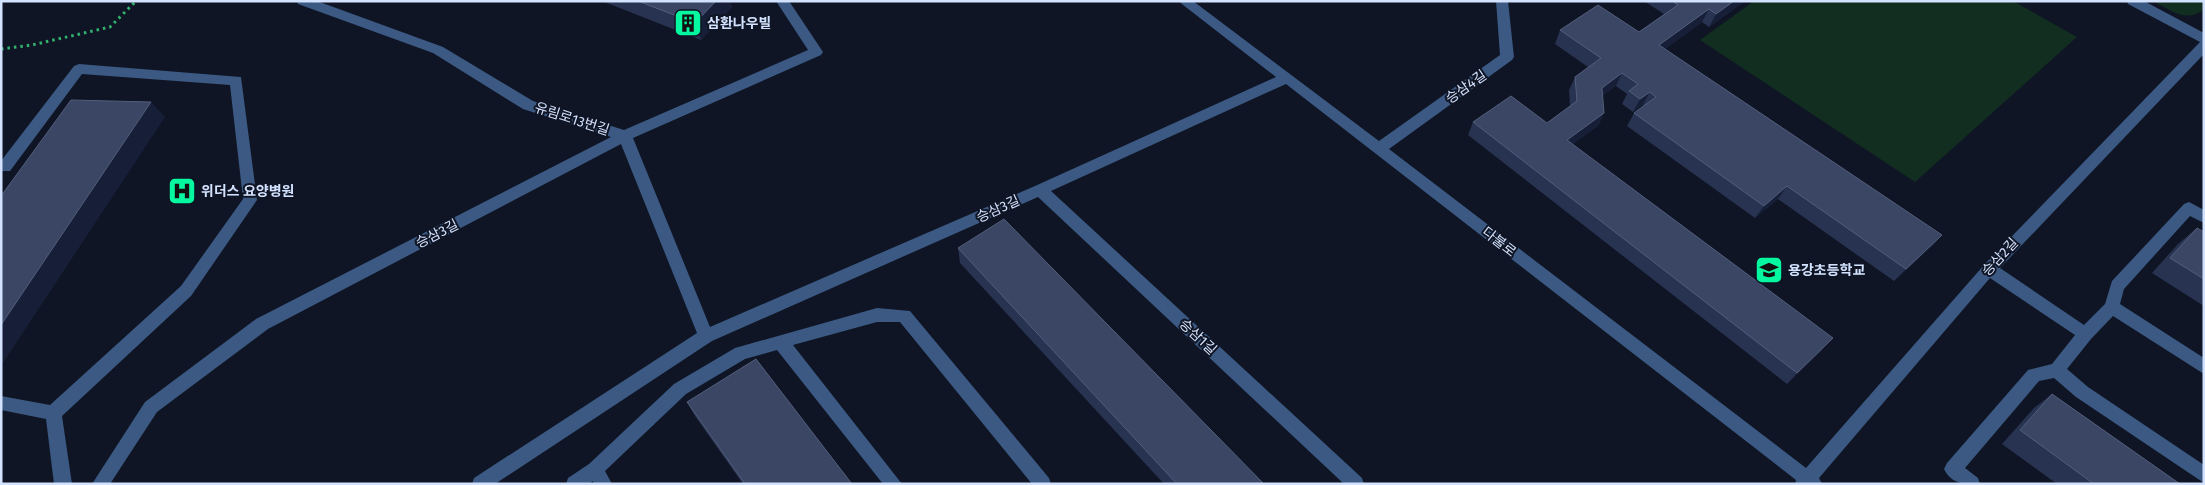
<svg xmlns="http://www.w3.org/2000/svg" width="2205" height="485" font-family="'Fira Sans','Noto Sans KR',sans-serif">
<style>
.green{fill:#122e20}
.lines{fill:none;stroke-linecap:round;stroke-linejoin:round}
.path{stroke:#31b36f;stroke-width:3;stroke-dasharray:2.5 4;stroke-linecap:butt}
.minor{fill:#3b5982;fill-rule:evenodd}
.wall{fill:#283351}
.shaded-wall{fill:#161f37}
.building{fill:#3a4664;stroke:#525e7c}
.labels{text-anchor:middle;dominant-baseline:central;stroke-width:4;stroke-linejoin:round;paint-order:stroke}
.poi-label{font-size:14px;font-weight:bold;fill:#d3e2fe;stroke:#0f1524;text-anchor:start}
.street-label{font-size:14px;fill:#d3e2fe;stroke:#0f1524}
</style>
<rect width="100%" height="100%" fill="#0f1524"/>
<g class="green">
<path d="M1754,1H2013L2077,37L1915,182L1700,40Z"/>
<path d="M2153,1H2204V9C2187,24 2170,10 2153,1Z"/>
</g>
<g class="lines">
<path class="path" d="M1,49L32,45L110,27L136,1"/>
<g class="minor">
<path d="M297,1H317L443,47L533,101L624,130L808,50L776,1H789L823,52L821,55L633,138L710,327L1035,186L1276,77L1178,1H1193L1379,141L1500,55L1496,1H1508L1514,57L1512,60L1389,149L1806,468L1984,265L2200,42L2128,4L2127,1H2144L2204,33V54L2000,268L2084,325L2105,304L2112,281L2184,204L2189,202L2204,210V223L2190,216L2124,289L2120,304L2204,358V374L2113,316L2091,339L2067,369L2088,387L2204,465V483L2076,397L2054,378L2039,381L1965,468L1978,478L1980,484C1965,484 1952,485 1944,469L1947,463L2028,370L2052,364L2075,335L1990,278L1819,478L1822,484H1795L1796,480L1286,84L1051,191L1362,478L1364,484H1344L1038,197L712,341L495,484H472L474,478L697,333L621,144L268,329L157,412L110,484H92L145,402L256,319L611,137L523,109L433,53L298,4Z"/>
<path d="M79,64L241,77L257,200L191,296L62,416L72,484H54L46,419L1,410V396L50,405L181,286L243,199L230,85L82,74L10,171H1V161L74,66Z"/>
<path d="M877,308L910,311L1049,478L1051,484H1032L900,322H877L793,345L902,484H883L777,350L745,359L686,394L605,471L612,484H594L593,481L589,484H566L568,478L589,464L674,384L735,348Z"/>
</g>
</g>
<g class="wall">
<path d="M602,1H730L732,7L701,40Z"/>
<path d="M1644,1H1745L1709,27L1702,22L1665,49L1942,235L1931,247L1894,281L1778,199L1755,218L1627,126L1634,113L1644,106L1643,105L1633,112L1622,104L1627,94L1616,86L1602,96L1604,113L1598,126L1572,144L1822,350L1787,384L1468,135L1473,122L1547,123L1570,106L1569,90L1575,77L1588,67L1555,44L1560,30L1639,32L1664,14Z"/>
<path d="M2197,228L2204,232V306L2152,273L2178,244Z"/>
<path d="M958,248L1264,484H1164L960,263Z"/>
<path d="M2052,394L2180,484H2057L2002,444L2034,408Z"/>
<path d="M687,402L852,484H743L695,416Z"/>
</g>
<g class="shaded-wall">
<path d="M716,1H730L732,7L701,40L695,23Z"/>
<path d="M1734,1H1745L1709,27L1716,14Z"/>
<path d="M1709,9L1702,22L1652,59L1659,45Z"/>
<path d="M1622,73L1616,86L1595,101L1602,88Z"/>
<path d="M1650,92L1643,105L1633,112L1640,99Z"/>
<path d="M151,102L165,117L1,366V325Z"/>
<path d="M1604,113L1598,126L1561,153L1567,140Z"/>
<path d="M1787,186L1778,199L1755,218L1764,206Z"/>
<path d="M1942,235L1931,247L1894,281L1906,269Z"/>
<path d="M1833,338L1822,350L1787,384L1797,373Z"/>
</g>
<g class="building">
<path d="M638,1H716L695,23Z"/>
<path d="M1672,1H1734L1716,14L1709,9L1659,45L1942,235L1906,269L1787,186L1764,206L1634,113L1656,97L1650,92L1640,99L1629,91L1638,84L1622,73L1602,88L1604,113L1567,140L1833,338L1797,373L1473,122L1511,96L1547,123L1577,101L1575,77L1601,58L1560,30L1598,5L1639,32L1678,5Z"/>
<path d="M71,100L151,102L1,325V196Z"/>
<path d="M1004,219L1264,484H1177L958,248Z"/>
<path d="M2197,228L2204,232V279L2170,258Z"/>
<path d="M756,359L852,484H745L687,402Z"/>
<path d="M2052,394L2180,484H2094L2020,430Z"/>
</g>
<defs>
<g id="building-square" transform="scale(1.4375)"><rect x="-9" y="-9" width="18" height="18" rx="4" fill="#05f8a0" stroke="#0f1524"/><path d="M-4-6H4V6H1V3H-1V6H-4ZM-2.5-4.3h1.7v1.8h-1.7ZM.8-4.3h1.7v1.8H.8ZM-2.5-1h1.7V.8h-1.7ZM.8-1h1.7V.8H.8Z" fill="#111"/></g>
<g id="hospital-square" transform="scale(1.4375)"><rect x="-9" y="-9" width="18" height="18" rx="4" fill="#05f8a0" stroke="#0f1524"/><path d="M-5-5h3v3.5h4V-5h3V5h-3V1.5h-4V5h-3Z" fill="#111"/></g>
<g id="school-square" transform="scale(1.4375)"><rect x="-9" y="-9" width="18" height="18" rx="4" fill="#05f8a0" stroke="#0f1524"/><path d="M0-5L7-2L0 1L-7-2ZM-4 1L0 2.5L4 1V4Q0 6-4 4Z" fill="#111"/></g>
</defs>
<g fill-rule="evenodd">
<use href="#building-square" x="688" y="23"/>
<use href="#hospital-square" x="182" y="191"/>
<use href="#school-square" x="1769" y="270"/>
</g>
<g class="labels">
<g class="poi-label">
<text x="707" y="23">삼환나우빌</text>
<text x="201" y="191">위더스 요양병원</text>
<text x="1788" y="270">용강초등학교</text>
</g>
<g class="street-label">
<text transform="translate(1466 87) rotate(-35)">승삼4길</text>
<text transform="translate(572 119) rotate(18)">유림로13번길</text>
<text transform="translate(998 209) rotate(-24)">승삼3길</text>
<text transform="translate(437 234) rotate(-27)">승삼3길</text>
<text transform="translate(1499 242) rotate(38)">다불로</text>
<text transform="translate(2000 257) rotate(-47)">승삼2길</text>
<text transform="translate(1198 337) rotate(43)">승삼1길</text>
</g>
</g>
<rect width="2205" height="485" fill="none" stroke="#d3e2fe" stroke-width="5"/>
</svg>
